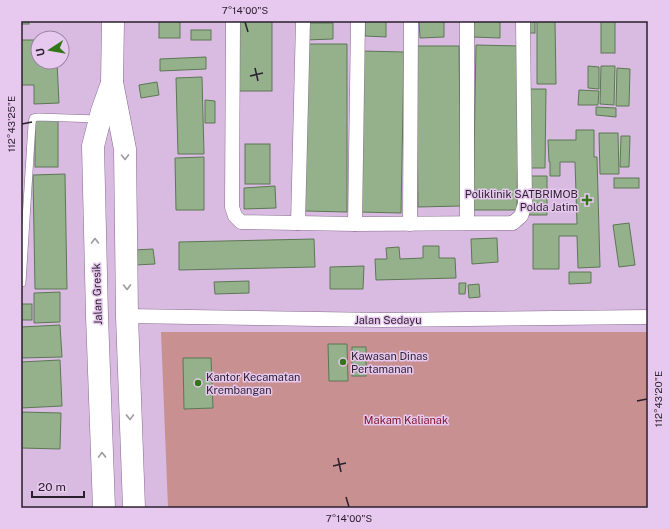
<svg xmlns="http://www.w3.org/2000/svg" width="669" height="529" font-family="'Public Sans',sans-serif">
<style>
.green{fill:#c89090}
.building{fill:#94b18c;stroke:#5c7754}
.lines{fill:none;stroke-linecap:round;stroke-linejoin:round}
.lane-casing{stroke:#876b8e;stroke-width:8}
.street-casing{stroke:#876b8e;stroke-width:15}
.highway-casing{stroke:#876b8e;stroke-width:23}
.lane{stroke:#fff;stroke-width:7}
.street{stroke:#fff;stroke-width:14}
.highway{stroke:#fff;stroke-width:22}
.oneway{stroke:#9f9aa0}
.ticks{fill:none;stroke:#2a1f2d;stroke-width:1.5}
.poi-dot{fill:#317617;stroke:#e7c8ef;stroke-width:1.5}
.labels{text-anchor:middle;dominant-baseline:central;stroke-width:3;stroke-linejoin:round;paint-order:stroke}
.poi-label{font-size:11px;fill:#2a1f2d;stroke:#e7c8ef;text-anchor:start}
.street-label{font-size:11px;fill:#2a1f2d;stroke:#e7c8ef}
.park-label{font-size:11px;fill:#841a29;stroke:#e7c8ef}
.neatline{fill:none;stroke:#2a1f2d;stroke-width:1.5}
.ticks-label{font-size:10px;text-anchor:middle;fill:#2a1f2d}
</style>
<rect width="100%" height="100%" fill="#d9bbe2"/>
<path class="green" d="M161,332H648V508H168Z"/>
<g class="building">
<rect x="21" y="21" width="8" height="3"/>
<rect x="159" y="21" width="21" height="17"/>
<rect x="239" y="21" width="33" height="70"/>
<path d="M365,21H386V37L365,36Z"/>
<path d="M419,21H444V37L420,38Z"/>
<path d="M474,21H500V38L473,37Z"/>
<rect x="524" y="21" width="11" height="12"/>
<path d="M537,21H555L556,84H537Z"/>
<rect x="601" y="21" width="14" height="32"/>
<path d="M307,23H333V39L306,40Z"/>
<rect x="191" y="30" width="20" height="10"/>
<path d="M21,40H38V62H57L59,103L34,104V85H21Z"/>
<path d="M305,44H347V212L305,211Z"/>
<path d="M476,45L519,46L517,210H473Z"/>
<path d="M416,46H459L461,206L418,207Z"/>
<path d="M362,51L404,52L401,213L359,212Z"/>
<path d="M206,57V69L160,71V59Z"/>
<path d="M588,66L599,67V89L588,88Z"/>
<path d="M601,66H615L614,105L600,104Z"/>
<path d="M617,68L630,69L629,106H616Z"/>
<path d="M202,77L204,154H178L176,78Z"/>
<path d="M157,82L159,95L141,98L139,85Z"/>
<path d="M528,89H546L545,168H527Z"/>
<path d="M579,90L599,91L598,105H578Z"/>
<path d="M205,100L215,101V123H205Z"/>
<path d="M596,107L616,108V117L596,115Z"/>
<rect x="35" y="120" width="23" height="47"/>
<path d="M576,130H594V157H597L600,267L578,268L577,236H559V269H533V224H577L575,162H560V176H550V162H549L548,140H576Z"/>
<path d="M599,133H618L619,174H600Z"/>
<path d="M621,136H630L629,167H620Z"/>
<rect x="245" y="144" width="25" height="40"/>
<path d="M204,157V210H176L175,158Z"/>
<path d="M65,174L67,289H35L33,175Z"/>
<path d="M530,176H547V215H529Z"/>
<rect x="614" y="178" width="25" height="10"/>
<path d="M275,186L276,208L244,209V188Z"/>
<path d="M629,223L635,265L619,267L613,225Z"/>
<path d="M497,238L498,262L472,264L471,239Z"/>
<path d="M314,239L315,267L179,270V242Z"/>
<path d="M423,246H439V258H455L456,278L376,280L375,259H387L386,248L399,247L400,259L423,258Z"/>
<path d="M153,249L155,264L135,265L134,250Z"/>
<path d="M364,266L363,289H330V267Z"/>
<path d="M569,272H591V283L569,284Z"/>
<path d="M249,281V293L215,294L214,282Z"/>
<path d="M459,283H466L465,294H459Z"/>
<path d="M479,284L480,297L469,298L468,285Z"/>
<path d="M60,292V322L34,323V293Z"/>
<rect x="21" y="304" width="11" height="16"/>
<path d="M60,325L62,357L21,358V327Z"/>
<path d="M328,344H347L348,381H329Z"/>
<rect x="352" y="347" width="14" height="29"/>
<path d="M183,358H211L213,408L184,409Z"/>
<path d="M60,360L62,406L21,408V362Z"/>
<path d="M21,412L61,413L60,449L21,448Z"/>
</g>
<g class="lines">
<g class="lane-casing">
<path id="lane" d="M22,283L32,124L33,118L38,117L98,119"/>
</g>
<g class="street-casing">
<g id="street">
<path d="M233,21L232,207L235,216L241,222L355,224L513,223L521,216L525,204L523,21"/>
<path d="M298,223L303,21"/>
<path d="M467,223V21"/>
<path d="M355,224L358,21"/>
<path d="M410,224L411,21"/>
<path d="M127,316L382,320L648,317"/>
</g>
</g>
<g class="highway-casing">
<g id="highway">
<path d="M113,21L112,82L125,149L127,316L134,508"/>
<path d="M104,508L97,316L93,146L102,111L112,83"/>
</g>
</g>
<use href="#lane" class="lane"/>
<use href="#street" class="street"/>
<use href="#highway" class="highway"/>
</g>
<defs><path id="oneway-chevron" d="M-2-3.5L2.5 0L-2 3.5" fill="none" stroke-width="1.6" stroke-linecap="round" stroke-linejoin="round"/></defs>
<g class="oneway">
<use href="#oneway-chevron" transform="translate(125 157) rotate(89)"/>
<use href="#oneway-chevron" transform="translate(95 241) rotate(-91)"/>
<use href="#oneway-chevron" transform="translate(127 287) rotate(89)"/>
<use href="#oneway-chevron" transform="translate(130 417) rotate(88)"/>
<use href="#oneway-chevron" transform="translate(102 455) rotate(-92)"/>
</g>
<path class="ticks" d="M245,22L248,32M255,68L258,81M250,76L263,73M22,124L32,122M637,401L647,399M338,458L341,472M333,466L346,463M346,497L349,507"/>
<g class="poi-dot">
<path d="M585 194h4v4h4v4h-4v4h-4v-4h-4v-4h4z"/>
<circle cx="343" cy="362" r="4"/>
<circle cx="198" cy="383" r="4"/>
</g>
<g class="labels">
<g class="poi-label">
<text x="578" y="194" text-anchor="end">Poliklinik SATBRIMOB<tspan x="578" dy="13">Polda Jatim</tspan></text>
<text x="351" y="356">Kawasan Dinas<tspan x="351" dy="13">Pertamanan</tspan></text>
<text x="206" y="377">Kantor Kecamatan<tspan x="206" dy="13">Krembangan</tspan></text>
</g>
<g class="street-label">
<text transform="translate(97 294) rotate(-92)">Jalan Gresik</text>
<text x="388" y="320">Jalan Sedayu</text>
</g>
<g class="park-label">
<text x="406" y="420">Makam Kalianak</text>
</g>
</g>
<rect width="669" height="529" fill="none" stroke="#e7c8ef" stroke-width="44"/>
<g transform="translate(50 50) rotate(258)"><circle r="19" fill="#e7c8ef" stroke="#9b84a1"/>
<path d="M0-3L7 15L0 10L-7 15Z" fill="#317617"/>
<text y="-6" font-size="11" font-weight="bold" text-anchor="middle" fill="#2a1f2d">U</text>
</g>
<path d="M32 491v6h52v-6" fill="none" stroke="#2a1f2d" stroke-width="2"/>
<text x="38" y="491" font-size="12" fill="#2a1f2d" stroke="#e7c8ef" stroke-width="3" paint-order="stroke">20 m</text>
<rect x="22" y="22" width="625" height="485" class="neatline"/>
<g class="ticks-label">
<text x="245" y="14">7°14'00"S</text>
<text transform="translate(11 124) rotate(-90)" y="4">112°43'25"E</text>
<text transform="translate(658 399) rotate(-90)" y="4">112°43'20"E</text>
<text x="349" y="522">7°14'00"S</text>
</g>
</svg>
